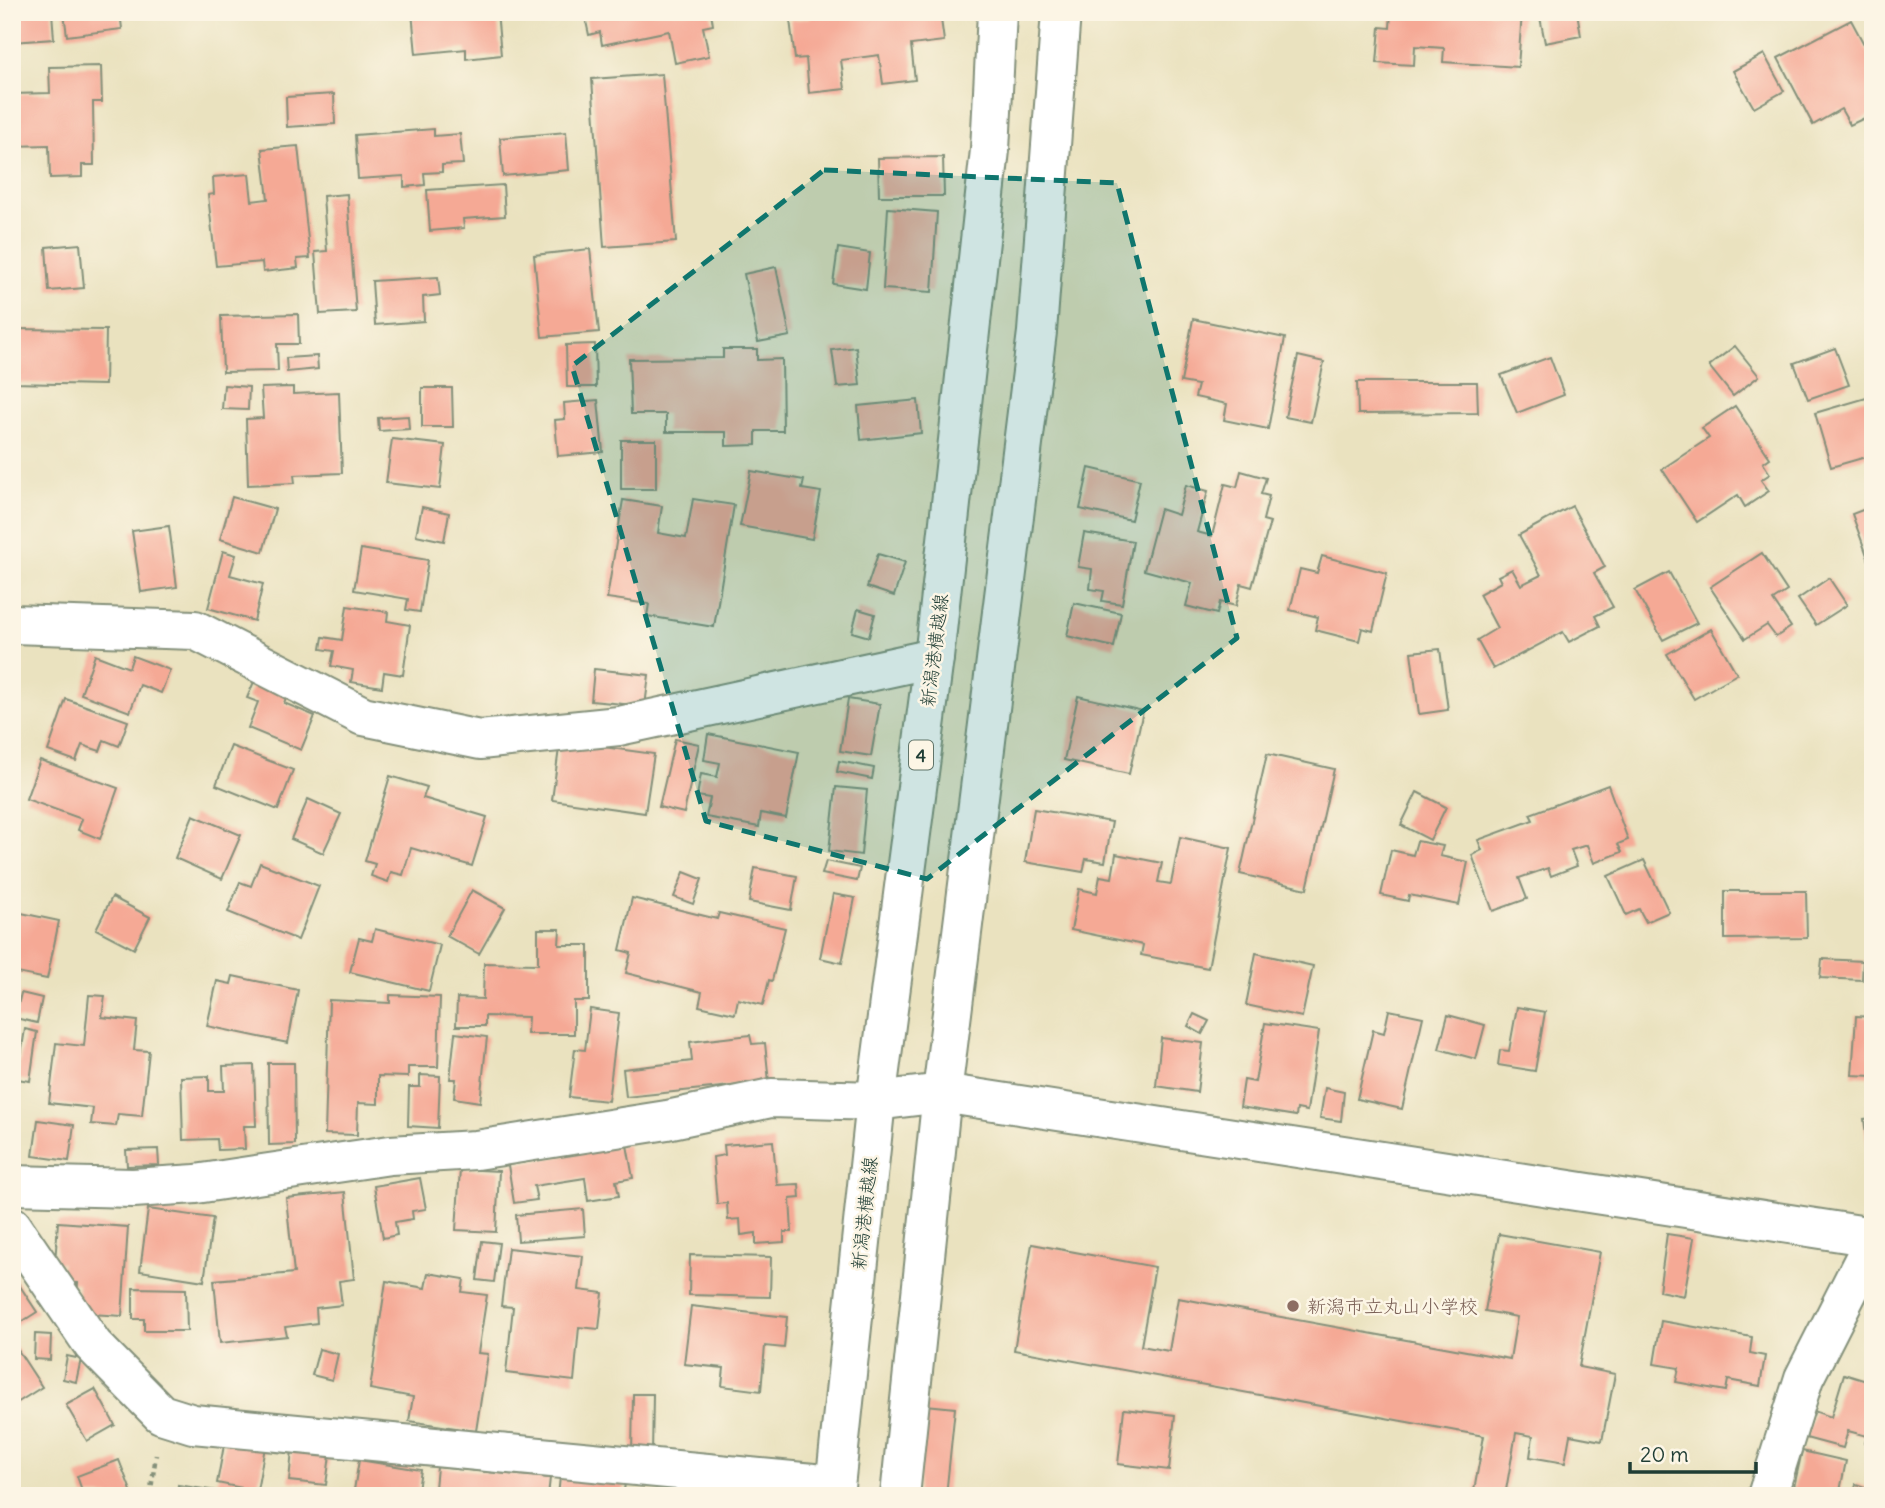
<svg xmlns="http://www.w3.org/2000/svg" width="1885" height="1508" font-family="Delius,'Klee One',sans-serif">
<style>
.building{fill:#f5a995}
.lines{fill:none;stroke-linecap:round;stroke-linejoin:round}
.minor-casing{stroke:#84907a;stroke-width:42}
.primary-casing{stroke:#84907a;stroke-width:42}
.path{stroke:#84907a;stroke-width:4.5;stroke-dasharray:5 5;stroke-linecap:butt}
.minor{stroke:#fff;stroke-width:38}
.primary{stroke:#fff;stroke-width:38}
.marked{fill:#0f766e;fill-opacity:0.2;stroke:#0f766e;stroke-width:5;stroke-dasharray:14 9;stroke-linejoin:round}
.education-dot{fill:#8d6e63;stroke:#fcf5e5;stroke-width:2.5}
.labels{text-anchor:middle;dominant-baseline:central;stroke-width:5;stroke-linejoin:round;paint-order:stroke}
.shield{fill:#fcf5e5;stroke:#617469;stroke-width:2}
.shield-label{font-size:18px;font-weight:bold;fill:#1f3d34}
.street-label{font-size:19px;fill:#1f3d34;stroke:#fcf5e5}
.education-label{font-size:19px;fill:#785e54;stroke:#fcf5e5;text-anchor:start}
</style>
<rect width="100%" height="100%" fill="#fcf5e5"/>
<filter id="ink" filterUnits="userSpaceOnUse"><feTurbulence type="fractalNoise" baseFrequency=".0143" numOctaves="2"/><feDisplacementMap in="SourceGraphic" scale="14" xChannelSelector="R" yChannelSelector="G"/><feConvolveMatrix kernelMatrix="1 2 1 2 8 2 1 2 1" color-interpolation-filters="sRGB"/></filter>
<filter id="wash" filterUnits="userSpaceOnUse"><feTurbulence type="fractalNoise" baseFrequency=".00686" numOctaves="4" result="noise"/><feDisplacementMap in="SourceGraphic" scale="28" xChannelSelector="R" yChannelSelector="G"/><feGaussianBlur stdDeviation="1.57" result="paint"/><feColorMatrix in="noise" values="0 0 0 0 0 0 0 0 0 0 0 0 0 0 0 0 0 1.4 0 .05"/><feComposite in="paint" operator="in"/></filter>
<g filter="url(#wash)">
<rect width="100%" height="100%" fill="#eae2bf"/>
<g id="blocks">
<g class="building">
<path d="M12,12H52L54,39L12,42Z"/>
<path d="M64,12H120L122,29L67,36Z"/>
<path d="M412,12H497L501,55L466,59V49L416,54Z"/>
<path d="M584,12H711L713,25L703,27L709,56L675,63L669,31L602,45L600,32L589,35Z"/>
<path d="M810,12H940L944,41L911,45L915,80L883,84L879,55L841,60L845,89L809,93L806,58L795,59L790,20L811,18Z"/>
<path d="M1391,12H1522L1518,67L1443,62L1444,48L1415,46L1414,65L1377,63L1380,27L1390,28Z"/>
<path d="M1539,12H1577L1581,36L1545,43Z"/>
<path d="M1851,20L1873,61V114L1850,125L1841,109L1813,125L1778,58Z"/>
<path d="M1764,54L1784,91L1754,108L1733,71Z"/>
<path d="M101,66L102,102H93L94,165H82V177L50,178L49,145L12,146V94L50,93L49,67Z"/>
<path d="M662,74L676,242L604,247L592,79Z"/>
<path d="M334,94L335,124L287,127L286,97Z"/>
<path d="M434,129V136L460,134L463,164L442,165V172L424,173L425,185L404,187V176L358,179L355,135Z"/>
<path d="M566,132L569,170L503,176L500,138Z"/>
<path d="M298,146L310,258L297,259L298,268L263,272L262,262L216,266L208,195L214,194L213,177L249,174L252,201L268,199L262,149Z"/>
<path d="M943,157L944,196H879L878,158Z"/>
<path d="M503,185L505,216L463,219L464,228L430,231L427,190Z"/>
<path d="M347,194L356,312L320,314L315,252L327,251L323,196Z"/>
<path d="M888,208L937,212L932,292L883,289Z"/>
<path d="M80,244L84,288L49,291L46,247Z"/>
<path d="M838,248L870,253L866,289L833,284Z"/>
<path d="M590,249L599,332L542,337L534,255Z"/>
<path d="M776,267L790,336L758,342L744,274Z"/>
<path d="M438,277L440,295L423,297L424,321L375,325L372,281Z"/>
<path d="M298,314L299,344H277L278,371L223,372L221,316Z"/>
<path d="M1193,319L1285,338L1268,429L1224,420L1227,404L1195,397L1198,385L1181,382Z"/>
<path d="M12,329L106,330L105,385L12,383Z"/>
<path d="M595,344L596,387H567L566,345Z"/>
<path d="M1735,346L1759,376L1733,396L1709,366Z"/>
<path d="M856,347L860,385L837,387L832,350Z"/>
<path d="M1835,348L1849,385L1808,399L1794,363Z"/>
<path d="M723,349H757V360L782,359L783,431H756V445L726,446V432H666V414H631L629,359L723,358Z"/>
<path d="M317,356L318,369L287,372L286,358Z"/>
<path d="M1298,356L1324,362L1311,422L1285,417Z"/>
<path d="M1550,357L1564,395L1517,413L1501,375Z"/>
<path d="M1357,382H1477L1478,413L1358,414Z"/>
<path d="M224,385L249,387L248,410L222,409Z"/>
<path d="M293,387V394L339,392L342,473L294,475L295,483L248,485L246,419L263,418L261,388Z"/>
<path d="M422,388H452L453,427H422Z"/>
<path d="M1873,396V455L1831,467L1815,413Z"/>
<path d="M598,400L603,452L558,456L555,420L565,419L564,403Z"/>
<path d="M918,400L921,433L861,440L858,406Z"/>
<path d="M1735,406L1770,458L1763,463L1770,474L1761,480L1769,491L1745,507L1738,495L1697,522L1662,469L1709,438L1702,428Z"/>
<path d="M408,416L409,429L379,431L378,418Z"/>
<path d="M392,439L445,445L440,489L386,483Z"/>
<rect x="621" y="440" width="35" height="49"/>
<path d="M1089,468L1140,480L1131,520L1080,509Z"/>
<path d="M751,471L804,480L802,489L821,492L812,539L740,526Z"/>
<path d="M1241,471L1266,478L1261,494L1269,496L1263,520L1270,522L1252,587L1241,584L1236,606L1220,602L1217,614L1186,606L1192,583L1144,570L1160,509L1178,515L1186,485L1208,491L1197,532L1212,536L1225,484L1237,487Z"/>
<path d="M232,497L275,509L263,552L220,539Z"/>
<path d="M693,499L734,505L714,627L647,616L649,604L607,598L623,500L662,506L658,533L686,538Z"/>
<path d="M1572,506L1605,567L1594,573L1613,607L1595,616L1600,626L1569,642L1563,632L1493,669L1477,640L1497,628L1479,594L1501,582L1498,576L1512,569L1521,585L1541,575L1519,535Z"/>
<path d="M1873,506V569H1872L1852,514Z"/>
<path d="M422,507L449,513L444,541L416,535Z"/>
<path d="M169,526L177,587L141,592L132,531Z"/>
<path d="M1084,533L1133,541L1122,604L1102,601L1104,591L1090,589L1092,569L1078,567Z"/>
<path d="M361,549L428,560L420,612L406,610L408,599L354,590Z"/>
<path d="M223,551L236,555L230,575L263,584L254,621L208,608Z"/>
<path d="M1762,553L1787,591L1773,600L1791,627L1776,637L1767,625L1745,639L1710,587Z"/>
<path d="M878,554L905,562L894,596L867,587Z"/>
<path d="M1322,556L1387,573L1373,631L1362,628L1359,641L1315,630L1318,617L1290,610L1300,569L1317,573Z"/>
<path d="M1669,572L1697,623L1663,640L1635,590Z"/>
<path d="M1829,578L1847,605L1816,625L1798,599Z"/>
<path d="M1074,603L1121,613L1114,647L1067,636Z"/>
<path d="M347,606L388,612L387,621L410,625L403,675L384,672L382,687L351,682L353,670L331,666L334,651L321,649L323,637L342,640Z"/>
<path d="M858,609L875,614L869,637L852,632Z"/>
<path d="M1711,629L1737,674L1694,699L1667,654Z"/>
<path d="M1440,649L1448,710L1419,714L1411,652Z"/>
<path d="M95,655L129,668L133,656L170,670L161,693L140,685L130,712L81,694Z"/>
<path d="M594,669L649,675L645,706L591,701Z"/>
<path d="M256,677L289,691L284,703L315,716L301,750L248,728L258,702L247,698Z"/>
<path d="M1078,696L1143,711L1129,774L1064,760Z"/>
<path d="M66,699L128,721L119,746L104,740L100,751L82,745L76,761L48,751Z"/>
<path d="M848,699L880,704L871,756L840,751Z"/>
<path d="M708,734L799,752L786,818L761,813L759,827L706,817L710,798L697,796L701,774L717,777L720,763L704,760Z"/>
<path d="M675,739L699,744L684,813L659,807Z"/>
<path d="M560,741L654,754L645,813L552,800Z"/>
<path d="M231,746L293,770L278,810L216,785Z"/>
<path d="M1267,754L1334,769L1307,889L1240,874Z"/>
<path d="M40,760L118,788L100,839L78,830L82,819L26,799Z"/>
<path d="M839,761L874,768L872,779L837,772Z"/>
<path d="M390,776L427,787L423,798L487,817L472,866L411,848L403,875L391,872L388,882L371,876L375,864L365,861Z"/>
<path d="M1608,785L1628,840L1618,844L1622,852L1594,863L1587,845L1571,850L1577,866L1551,876L1548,868L1519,878L1527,899L1493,911L1472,855L1482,850L1478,840L1533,820L1530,814Z"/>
<path d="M836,787L867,790L861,855L829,851Z"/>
<path d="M1417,792L1446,807L1430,840L1401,825Z"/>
<path d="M308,799L341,814L323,853L291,839Z"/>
<path d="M1034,809L1112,822L1105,862L1086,859L1083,872L1025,862Z"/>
<path d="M193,815L241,835L222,879L175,858Z"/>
<path d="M1180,837L1231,848L1208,968L1141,955L1143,945L1071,930L1079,889L1097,893L1100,876L1112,878L1116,854L1162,863L1158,882L1171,884Z"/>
<path d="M1417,841L1443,846L1440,856L1468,862L1459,905L1409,895L1408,901L1381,895L1391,850L1413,855Z"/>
<path d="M1644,860L1669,912L1646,922L1639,909L1626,915L1608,876Z"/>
<path d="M826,861L860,868L857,881L822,874Z"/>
<path d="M260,863L319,886L298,940L228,912L240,882L251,886Z"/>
<path d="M755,868L797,876L791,910L749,902Z"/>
<path d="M684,872L702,879L693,904L674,897Z"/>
<path d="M472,890L505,908L479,954L447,936Z"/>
<path d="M1725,891H1806L1807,938L1725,939Z"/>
<path d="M833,894L855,898L842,963L820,958Z"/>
<path d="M112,897L150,917L134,949L96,929Z"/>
<path d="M632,898L717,919L719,913L785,928L772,981L769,980L763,1005L738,999L735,1014L699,1006L702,992L626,973L631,953L620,950Z"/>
<path d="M12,911L59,921L47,979L12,972Z"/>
<path d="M375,929L440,945L429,991L350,972L359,938L372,941Z"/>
<path d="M538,929H560L559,945H589V1001H574V1034H527L528,1017L485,1016V1026H456L457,998L483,999L484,963L538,964Z"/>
<path d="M1256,953L1313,966L1302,1017L1246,1005Z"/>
<path d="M1822,959L1863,961L1862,980L1820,978Z"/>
<path d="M233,976L298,990L288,1043L207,1026L217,981L231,984Z"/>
<path d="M21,993L42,998L37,1023L15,1018Z"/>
<path d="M89,995L105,996L102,1017L137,1021L134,1050L149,1051L142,1116L118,1114L116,1126L91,1124L93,1108L49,1103L56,1043L84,1046Z"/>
<path d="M390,995L440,997L438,1067H408V1077L378,1076V1104L358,1103L357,1135L325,1134L329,1000L390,1003Z"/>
<path d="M1517,1007L1545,1012L1535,1071L1498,1065L1500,1050L1509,1051Z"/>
<path d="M590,1009L619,1013L608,1101L569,1097L575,1049L585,1050Z"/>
<path d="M1389,1010L1423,1017L1402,1109L1357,1099L1373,1030L1384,1033Z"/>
<path d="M1194,1014L1209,1021L1202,1034L1188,1026Z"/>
<path d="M1448,1015L1485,1025L1476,1059L1439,1049Z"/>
<path d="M1856,1016L1873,1017V1076L1852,1075Z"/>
<path d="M1265,1023L1319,1031L1307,1111L1297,1109L1296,1116L1240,1107L1244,1080L1255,1082Z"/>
<path d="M25,1029L37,1032L30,1081L17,1079Z"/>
<path d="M455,1033L487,1037L480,1102L454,1098L456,1079H450Z"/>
<path d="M750,1035L752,1044L765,1043L769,1082L626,1097L623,1069L692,1061L690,1042Z"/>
<path d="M1161,1038L1203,1043L1197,1092L1156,1086Z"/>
<path d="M268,1063H294L295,1144L269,1145Z"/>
<path d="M254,1065L256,1126H244L245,1149L218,1150L217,1139L183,1140L181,1077L209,1076V1091H224L223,1066Z"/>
<path d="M420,1075L440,1076L438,1128L408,1126L409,1087H420Z"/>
<path d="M1325,1088L1344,1092L1341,1121L1320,1118Z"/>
<path d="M1873,1118V1160L1869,1161L1864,1119Z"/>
<path d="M38,1120L74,1125L69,1161L33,1156Z"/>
<path d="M773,1141L777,1185L799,1184L800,1198L790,1199L792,1232H784V1242L756,1244V1233L741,1235L740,1219L728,1220L727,1203L717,1204L713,1157L725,1155L724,1145Z"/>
<path d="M627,1145L633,1178L616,1181L619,1196L588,1201L585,1178L534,1186L537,1200L514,1203L508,1165Z"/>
<path d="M158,1149L159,1165L127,1166L126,1150Z"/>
<path d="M460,1169L499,1171L496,1232L456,1230Z"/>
<path d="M420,1178L426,1209L412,1211L413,1219L395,1222L397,1235L383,1238L374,1186Z"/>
<path d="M345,1192L354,1279L339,1281L342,1305L316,1308L317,1323L285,1327L287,1336L220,1343L214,1280L294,1273L286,1198Z"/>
<path d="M148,1209L213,1218L204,1281L140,1271Z"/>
<path d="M583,1209L585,1236L518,1241L516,1215Z"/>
<path d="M58,1222L128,1227L122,1316L76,1313L78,1283L60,1282L62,1263H55Z"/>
<path d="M1499,1234L1600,1252L1579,1367L1615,1374L1602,1441L1570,1435L1565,1463L1530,1457L1533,1436L1516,1433L1505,1496H1473L1484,1436L1014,1350L1032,1244L1155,1267L1141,1346L1169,1351L1178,1298L1510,1359L1517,1317L1485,1311Z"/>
<path d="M1667,1234L1694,1238L1684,1296L1659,1291Z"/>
<path d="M482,1241L499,1243L494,1282L477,1280Z"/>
<path d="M508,1248L583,1256L579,1290L603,1293L599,1329L579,1327L574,1381L506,1373L513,1307L501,1306Z"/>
<path d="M690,1255L771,1257L770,1297L689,1295Z"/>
<path d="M428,1273L464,1279L462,1292L487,1295L478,1353L488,1354L476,1431L409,1421L413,1397L370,1389L386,1281L425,1288Z"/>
<path d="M12,1274L37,1312L12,1328Z"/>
<path d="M133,1288L186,1289L187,1331H144V1319H133Z"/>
<path d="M691,1306L787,1317L784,1348L765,1346L761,1391L722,1386L724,1368L684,1364Z"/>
<path d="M1661,1321L1752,1337L1750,1353L1765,1356L1760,1386L1728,1380L1726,1391L1676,1382L1679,1368L1654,1364Z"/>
<path d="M35,1334L51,1335L50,1360L34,1359Z"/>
<path d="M12,1341L42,1387L12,1406Z"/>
<path d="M319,1349L338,1354L332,1380L312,1375Z"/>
<path d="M67,1356L81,1359L76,1382L63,1379Z"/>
<path d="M1844,1374L1873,1383V1445L1865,1443L1867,1436L1848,1431L1843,1448L1806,1438L1814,1411L1831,1417Z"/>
<path d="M95,1389L115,1425L87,1441L66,1405Z"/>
<path d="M633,1394H653L652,1456L632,1455Z"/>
<path d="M926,1405L955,1408L946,1496H917Z"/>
<path d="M1124,1409L1175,1415L1169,1470L1118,1464Z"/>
<path d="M225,1440L265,1447L257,1491L217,1483Z"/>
<path d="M292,1450L330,1455L326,1485L289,1481Z"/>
<path d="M1802,1451L1846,1461L1839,1496H1792Z"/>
<path d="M119,1460L133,1496H84L77,1476Z"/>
<path d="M359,1460L421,1470L417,1496H353Z"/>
<path d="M437,1467L550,1478L548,1496H507L435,1488Z"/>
<path d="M560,1477L625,1484L623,1496H558Z"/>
<path d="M1856,1484L1873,1490V1496H1853Z"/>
<path d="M178,1485L236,1494V1496H177Z"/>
</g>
</g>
</g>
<g filter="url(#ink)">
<use href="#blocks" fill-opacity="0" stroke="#84907a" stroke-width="2"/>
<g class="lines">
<g class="minor-casing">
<g id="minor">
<path d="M12,624L195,630L363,716L480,740L619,726L934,658"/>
<path d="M12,1185L133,1188L196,1184L390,1155L476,1150L667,1120L771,1098L876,1101L942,1093L1873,1237"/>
<path d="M12,1226L93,1345L161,1414L193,1424L835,1485"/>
<path d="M1767,1496L1804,1378L1873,1242"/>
</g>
</g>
<g class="primary-casing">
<g id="primary">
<path d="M834,1496L876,1101L934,658L990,150L997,12"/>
<path d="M900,1496L942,1093L1037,332L1061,12"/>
</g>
</g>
<path class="path" d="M150,1496L156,1455"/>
<use href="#minor" class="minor"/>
<use href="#primary" class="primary"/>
</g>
</g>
<path class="marked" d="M824,170L1117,183L1237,638L927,879L706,821L572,366Z"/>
<circle class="education-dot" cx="1293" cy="1306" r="7"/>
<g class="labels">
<rect class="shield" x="909" y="740.5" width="24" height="29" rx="5"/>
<g class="shield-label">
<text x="921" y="755">4</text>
</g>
<g class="street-label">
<text transform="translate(934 650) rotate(-83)">新潟港横越線</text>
<text transform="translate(864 1213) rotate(-84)">新潟港横越線</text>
</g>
<g class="education-label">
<text x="1307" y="1306">新潟市立丸山小学校</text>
</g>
</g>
<rect width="1885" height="1508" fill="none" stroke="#fcf5e5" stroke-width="42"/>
<path d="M1630 1462v10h126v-10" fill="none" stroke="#1f3d34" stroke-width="3.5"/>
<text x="1640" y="1462" font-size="21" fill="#1f3d34" stroke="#fcf5e5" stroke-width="5" paint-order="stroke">20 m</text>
</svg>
